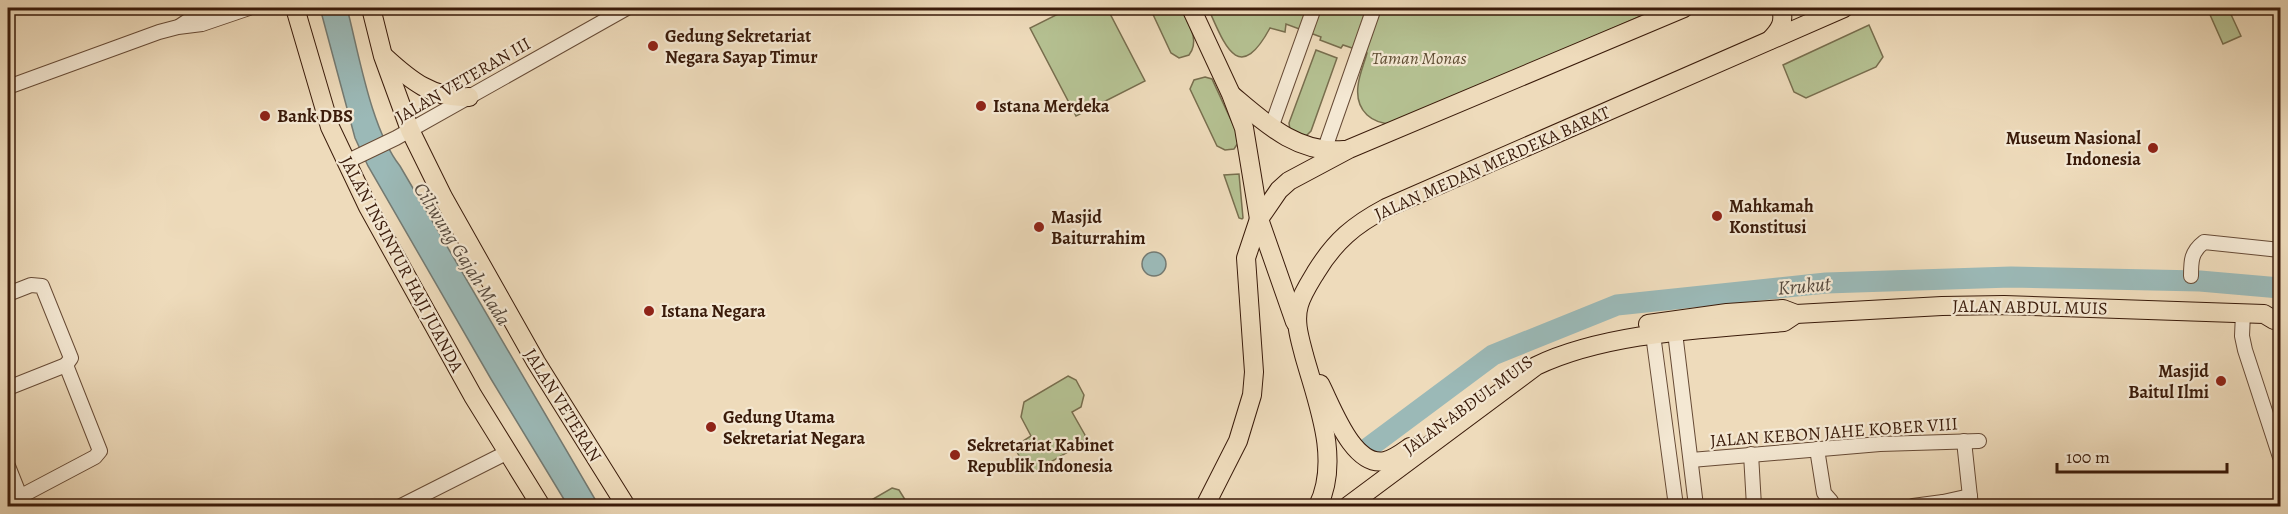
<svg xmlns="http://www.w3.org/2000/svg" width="2288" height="514" font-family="Alegreya,serif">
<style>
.green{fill:#b5c192;stroke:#786e4e;stroke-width:1.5}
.water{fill:#9bb9b7;stroke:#747a72;stroke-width:1.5}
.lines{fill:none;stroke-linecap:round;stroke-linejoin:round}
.river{stroke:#9bb9b7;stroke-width:21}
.minor-casing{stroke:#674b36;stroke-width:16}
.major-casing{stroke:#3a1b0a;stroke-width:20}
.minor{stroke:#f4e8d3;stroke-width:14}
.major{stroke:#eedbbb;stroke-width:18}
.poi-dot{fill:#8f2418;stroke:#f4e8d3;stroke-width:2}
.labels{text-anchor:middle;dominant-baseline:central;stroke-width:4.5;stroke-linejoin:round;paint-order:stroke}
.poi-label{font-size:18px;font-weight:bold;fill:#3a1b0a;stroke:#f4e8d3;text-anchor:start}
.park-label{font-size:18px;font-style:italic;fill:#5f4d33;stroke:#f4e8d3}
.street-label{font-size:18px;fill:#3a1b0a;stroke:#f4e8d3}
.water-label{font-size:20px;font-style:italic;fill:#574a3e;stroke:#f4e8d3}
</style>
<rect width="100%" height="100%" fill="#eedbbb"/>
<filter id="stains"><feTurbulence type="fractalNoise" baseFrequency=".00333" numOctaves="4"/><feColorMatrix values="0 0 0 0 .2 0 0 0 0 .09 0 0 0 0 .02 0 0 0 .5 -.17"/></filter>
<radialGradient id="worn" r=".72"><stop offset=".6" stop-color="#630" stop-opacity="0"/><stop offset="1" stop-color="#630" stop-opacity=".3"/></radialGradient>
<g class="green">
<path d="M1070,8H1107L1145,81L1076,116L1030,28Z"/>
<path d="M1150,8H1181C1187,22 1201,40 1189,55L1179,58L1171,53Z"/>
<path d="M1208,8H1659L1396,124C1372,125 1355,111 1358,86C1359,75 1364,64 1367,53L1343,45L1341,48L1320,40L1321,37L1286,24L1285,32L1270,28C1238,87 1224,43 1208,8Z"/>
<path d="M2207,8H2228L2241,36L2223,44Z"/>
<path d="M1869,25L1883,57L1876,67L1806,98L1794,92L1783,65Z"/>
<path d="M1316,50L1337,58L1311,131L1306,136L1290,130L1289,123Z"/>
<path d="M1205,77L1212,79L1236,131L1238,143L1234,149L1225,150L1217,146L1190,89L1194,80Z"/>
<path d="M1239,174L1243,218L1242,219L1239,218L1224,175Z"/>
<path d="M1068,376L1076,380L1084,395L1081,407L1072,412L1085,435L1083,443L1034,472L1026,468L1017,452L1023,441L1031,436L1021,417L1024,402Z"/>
<path d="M892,488L899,490L909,506H861Z"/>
</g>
<g class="water">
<path d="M320,8H347C359,54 371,129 400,166L599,506H568L491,379L368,166L355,138Z"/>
<circle cx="1154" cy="264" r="12"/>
</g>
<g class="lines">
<path class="river" d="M1368,448L1493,355L1617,305L1826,283L2011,277L2200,281L2280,288"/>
<g class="minor-casing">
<g id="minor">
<path d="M180,26L198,14L213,8"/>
<path d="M8,87L159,32L178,27L202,24L249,8"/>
<path d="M1271,128L1314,8"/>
<path d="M1324,151L1374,8"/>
<path d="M346,162L396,138L627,8"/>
<path d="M2191,276C2191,261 2191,252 2204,242L2280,250"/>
<path d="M8,294L31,285L42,286L71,358L66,365L100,451L95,457L8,503"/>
<path d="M2243,313L2242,336L2245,350L2280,457"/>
<path d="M1674,324L1696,506"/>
<path d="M1652,327L1676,506"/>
<path d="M8,388L66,365"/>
<path d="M1964,441L1971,506"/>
<path d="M1817,449L1824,493L1831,501L1832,506"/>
<path d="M1751,454L1754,506"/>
<path d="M1691,460L1880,444L1979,441"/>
<path d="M8,466L20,496"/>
<path d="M1943,502L1970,496"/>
<path d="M401,506L506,453"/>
<path d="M1913,506L1943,502L1944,506"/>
</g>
</g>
<g class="major-casing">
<g id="major">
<path d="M295,8L330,127L368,207L473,396L541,506"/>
<path d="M371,8L383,56L410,130L443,197L536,362L626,506"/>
<path d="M1191,8L1231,94L1244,128L1259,219L1295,322"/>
<path d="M1770,40C1780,30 1785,22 1781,8"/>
<path d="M385,57C410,80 433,99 469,97"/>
<path d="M1233,96C1266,124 1298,154 1344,150"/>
<path d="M1648,324L1727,313L1783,309L1796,314"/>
<path d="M1320,384C1332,407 1353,468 1385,461C1394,459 1403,452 1410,447"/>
<path d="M1205,506L1238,441L1252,395L1254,372L1246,258L1259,219L1279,190L1289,181L1349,149L1684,8"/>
<path d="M1318,506C1341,459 1317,402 1304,355C1300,339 1294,322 1299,305C1302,294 1310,282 1316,272C1335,241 1354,225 1386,208L1844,8"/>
<path d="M1348,506L1536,366C1607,332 1706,329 1784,322L1796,314L1942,306L2004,305L2264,314L2274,320H2280"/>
</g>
</g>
<use href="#minor" class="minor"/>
<use href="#major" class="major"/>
</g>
<g class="poi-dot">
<circle cx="653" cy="46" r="6"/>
<circle cx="981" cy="106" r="6"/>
<circle cx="265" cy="116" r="6"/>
<circle cx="2153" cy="148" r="6"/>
<circle cx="1717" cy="216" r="6"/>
<circle cx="1039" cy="227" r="6"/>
<circle cx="649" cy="311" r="6"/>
<circle cx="2221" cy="381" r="6"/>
<circle cx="711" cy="427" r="6"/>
<circle cx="955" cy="455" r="6"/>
</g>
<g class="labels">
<g class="poi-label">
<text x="665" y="36">Gedung Sekretariat<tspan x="665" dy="21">Negara Sayap Timur</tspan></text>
<text x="993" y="106">Istana Merdeka</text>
<text x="277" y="116">Bank DBS</text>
<text x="2141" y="138" text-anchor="end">Museum Nasional<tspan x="2141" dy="21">Indonesia</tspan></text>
<text x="1729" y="206">Mahkamah<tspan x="1729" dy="21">Konstitusi</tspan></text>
<text x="1051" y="217">Masjid<tspan x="1051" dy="21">Baiturrahim</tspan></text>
<text x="661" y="311">Istana Negara</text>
<text x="2209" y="371" text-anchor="end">Masjid<tspan x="2209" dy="21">Baitul Ilmi</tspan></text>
<text x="723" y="417">Gedung Utama<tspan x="723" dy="21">Sekretariat Negara</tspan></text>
<text x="967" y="445">Sekretariat Kabinet<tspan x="967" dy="21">Republik Indonesia</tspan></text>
</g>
<g class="park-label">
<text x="1419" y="58">Taman Monas</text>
</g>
<g class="street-label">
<text transform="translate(463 80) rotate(-30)">JALAN VETERAN III</text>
<text transform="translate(1492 163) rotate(-24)">JALAN MEDAN MERDEKA BARAT</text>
<text transform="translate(402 264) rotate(62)">JALAN INSINYUR HAJI JUANDA</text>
<text transform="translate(2030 307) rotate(1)">JALAN ABDUL MUIS</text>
<text transform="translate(563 405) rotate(58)">JALAN VETERAN</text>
<text transform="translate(1468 405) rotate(-36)">JALAN ABDUL MUIS</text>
<text transform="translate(1834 432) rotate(-4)">JALAN KEBON JAHE KOBER VIII</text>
</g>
<g class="water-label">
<text transform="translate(462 254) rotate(58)">Ciliwung Gajah Mada</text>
<text transform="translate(1804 286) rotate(-5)">Krukut</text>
</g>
</g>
<rect width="2288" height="514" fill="none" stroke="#eedbbb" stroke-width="30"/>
<rect x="9" y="9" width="2270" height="496" fill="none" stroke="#3a1b0a" stroke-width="3"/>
<rect x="15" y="15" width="2258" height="484" fill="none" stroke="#3a1b0a" stroke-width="1.5"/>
<path d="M2057 463v9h170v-9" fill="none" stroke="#3a1b0a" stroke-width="3"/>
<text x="2066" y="463" font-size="18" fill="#3a1b0a" stroke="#f4e8d3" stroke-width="4.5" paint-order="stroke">100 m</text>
<rect width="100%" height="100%" filter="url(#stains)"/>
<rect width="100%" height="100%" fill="url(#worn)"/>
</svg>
